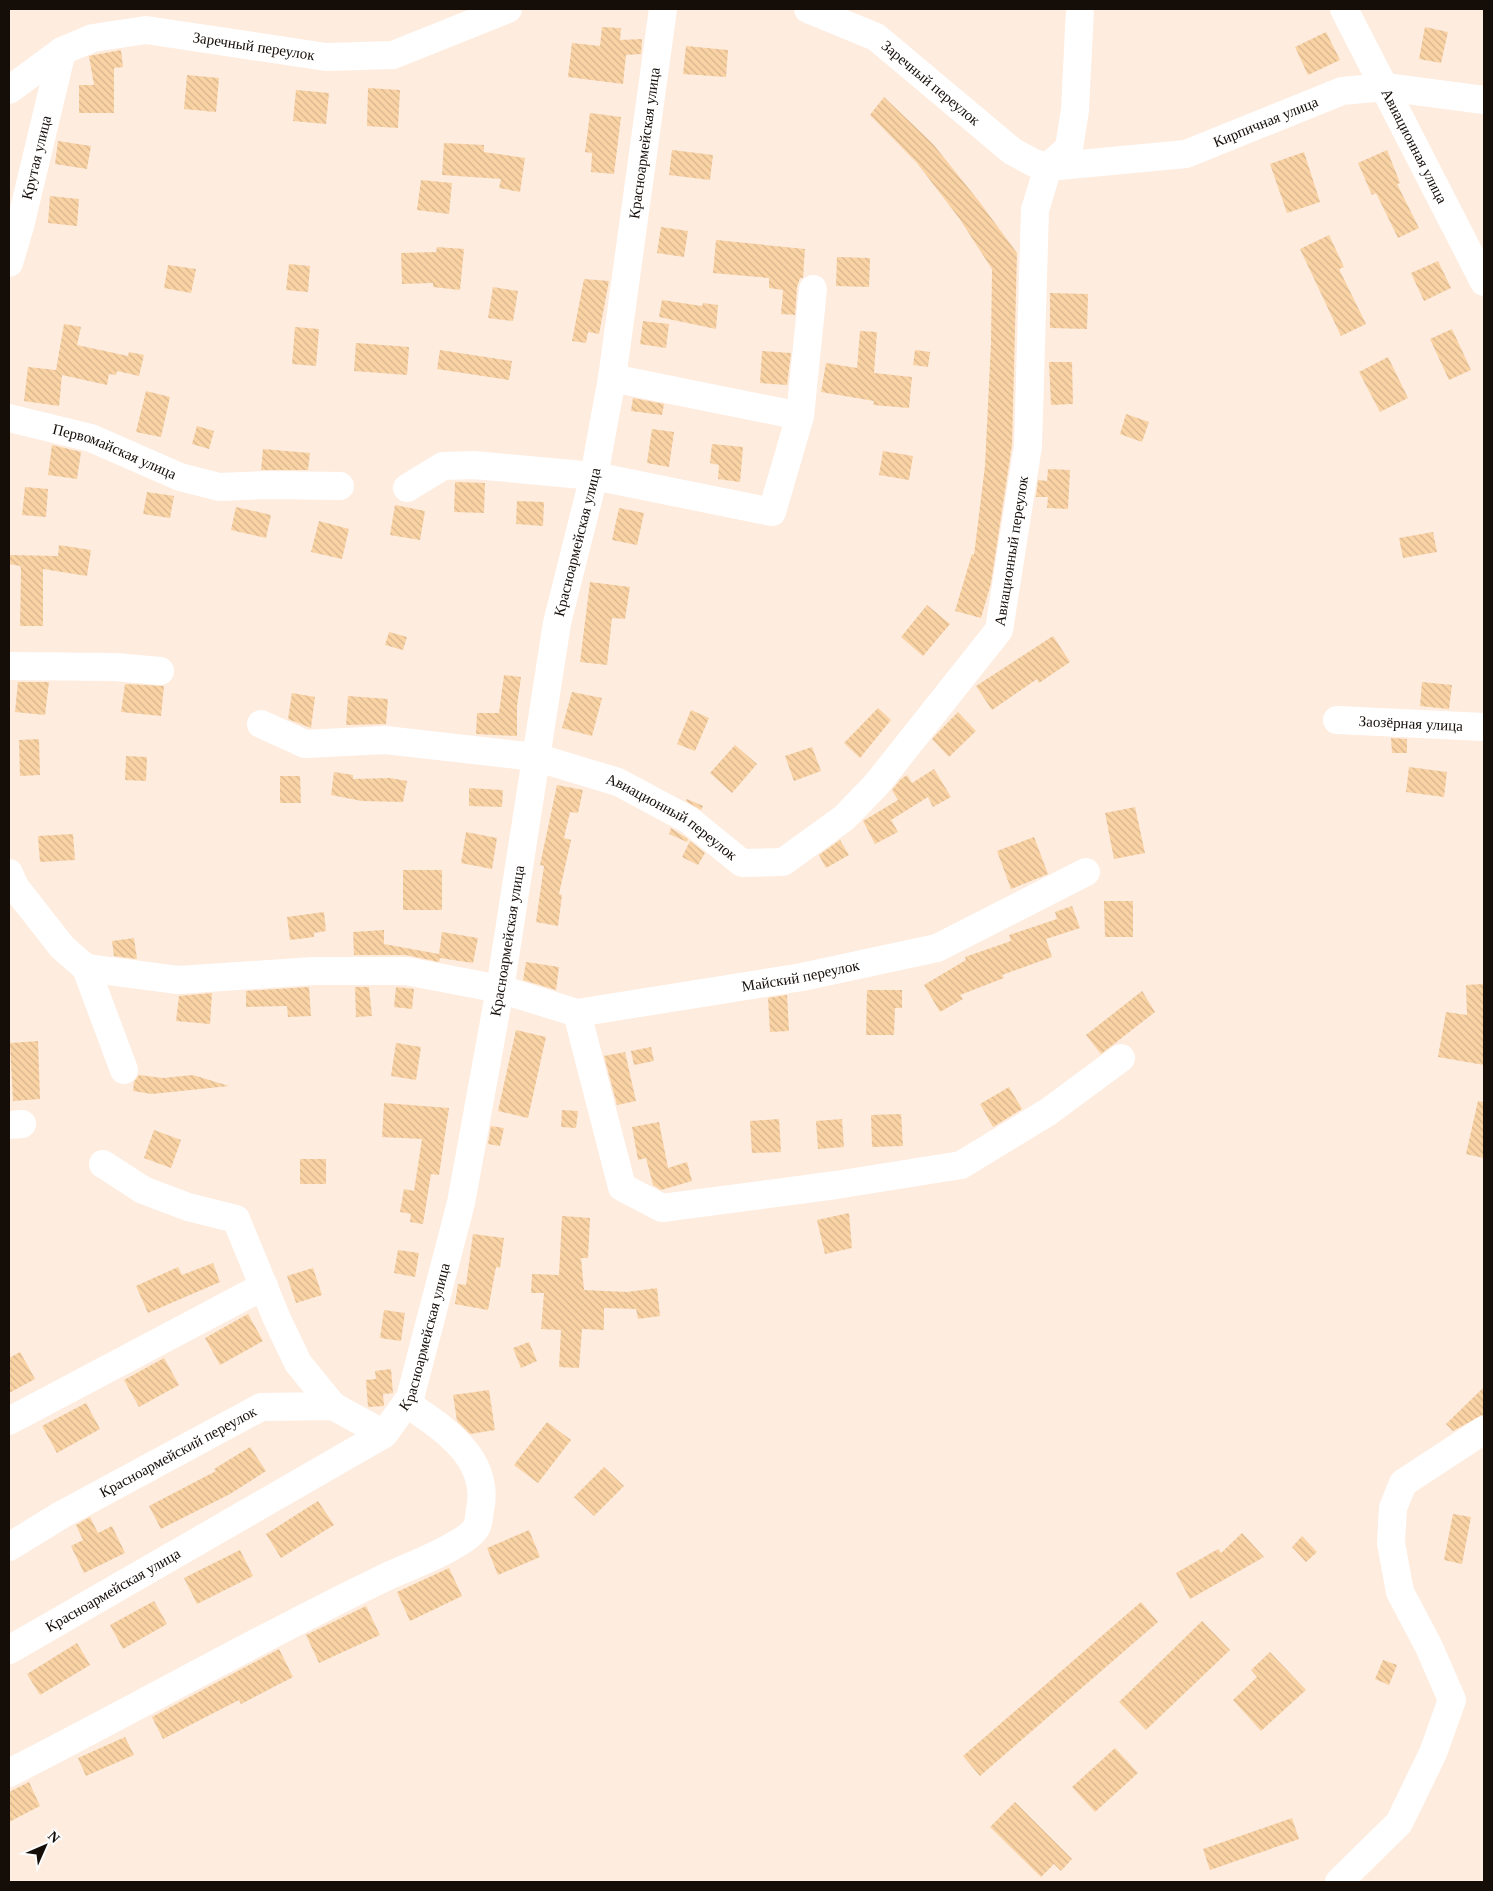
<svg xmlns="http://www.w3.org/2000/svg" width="1493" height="1891" font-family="Georgia,serif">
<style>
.building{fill:url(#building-back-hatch)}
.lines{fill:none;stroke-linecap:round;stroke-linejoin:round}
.minor{stroke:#fff;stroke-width:28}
.labels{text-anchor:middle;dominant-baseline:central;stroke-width:4.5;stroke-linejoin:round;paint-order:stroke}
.street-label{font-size:15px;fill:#140d08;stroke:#fdfdfd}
</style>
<defs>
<pattern id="building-back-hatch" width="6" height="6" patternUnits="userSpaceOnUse" patternTransform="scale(1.25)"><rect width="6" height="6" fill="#fad3a5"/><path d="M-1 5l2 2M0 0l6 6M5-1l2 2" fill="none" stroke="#d5b48d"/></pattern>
</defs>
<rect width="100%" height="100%" fill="#feecdf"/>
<g class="building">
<path d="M602,27L621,28L620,40L642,39L641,54L626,55L623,84L568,77L572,43L600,46Z"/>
<path d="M1425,27L1448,32L1441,63L1419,59Z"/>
<path d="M1326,32L1340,60L1308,75L1295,47Z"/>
<path d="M686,46L728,50L726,77L683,74Z"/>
<path d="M121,50L123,67L114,68V113H79V85H94L89,56Z"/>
<path d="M187,75L219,78L216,112L184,109Z"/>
<path d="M368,88L400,90L398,128L367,126Z"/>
<path d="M296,90L329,93L326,124L293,121Z"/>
<path d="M884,97L933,144L978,200L1017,253L1012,445L991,583L981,618L955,611L972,554L974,555L985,466L991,343L992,269L959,218L917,163L870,115Z"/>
<path d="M590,113L621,117L614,174L591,172L592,153L585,152Z"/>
<path d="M58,141L91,146L87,169L55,164Z"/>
<path d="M444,143L484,145V152L525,158L520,192L499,188L501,179L442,175Z"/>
<path d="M672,150L713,155L710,180L669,175Z"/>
<path d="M1387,150L1400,183L1397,184L1419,228L1398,238L1376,193L1372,195L1358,163Z"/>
<path d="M1304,152L1320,202L1287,213L1270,164Z"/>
<path d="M421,180L452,183L449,214L417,210Z"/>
<path d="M50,196L79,199L77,226L48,223Z"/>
<path d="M661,227L688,231L684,257L657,253Z"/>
<path d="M1329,235L1344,267L1339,269L1366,324L1341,336L1300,249Z"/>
<path d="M716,240L805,249L803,278H800L797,287L795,315L781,314L783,290L769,288V278L713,273Z"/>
<path d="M437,247L464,249L460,290L433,287V283L402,284L401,253L436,252Z"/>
<path d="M837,257L870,258L869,287L836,286Z"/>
<path d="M1438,261L1451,288L1424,301L1411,273Z"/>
<path d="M289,264L310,266L308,292L286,290Z"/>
<path d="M168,265L196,269L191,293L164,288Z"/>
<path d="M584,279L609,281L599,334L588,332L586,343L572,341Z"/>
<path d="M493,287L518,291L513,321L488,318Z"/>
<path d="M1050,293L1088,294L1087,329L1050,328Z"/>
<path d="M662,300L702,306L703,303L718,305L716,329L659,317Z"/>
<path d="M643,321L669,324L666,348L640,344Z"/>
<path d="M64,324L81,327L77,345L128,356L129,352L144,355L139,376L117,371L116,375L109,374L107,385L62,375L59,406L24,401L28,367L56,370Z"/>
<path d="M295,327L319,329L316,366L292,364Z"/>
<path d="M1452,329L1471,370L1449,380L1430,339Z"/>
<path d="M860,331L877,332L874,373L912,377L909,408L873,405L874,401L821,392L826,363L857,368Z"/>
<path d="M356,343L409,347L407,375L354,371Z"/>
<path d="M440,350L512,361L509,380L437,369Z"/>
<path d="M915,350L930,352L928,367L913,365Z"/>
<path d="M762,351L791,353L787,385L760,383Z"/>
<path d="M1388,357L1408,398L1380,412L1359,372Z"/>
<path d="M1049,362H1072L1073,404L1051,405Z"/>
<path d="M146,391L170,397L161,437L136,432Z"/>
<path d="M633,398L664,404L662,415L631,411Z"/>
<path d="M1126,414L1149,422L1142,442L1120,434Z"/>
<path d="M197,426L214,431L209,449L192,444Z"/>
<path d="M652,429L674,432L669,467L647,463Z"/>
<path d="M712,444L743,447L740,482L718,479L719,465L710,463Z"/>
<path d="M52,445L81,452L77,479L48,475Z"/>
<path d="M263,449L310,453L308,470H261Z"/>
<path d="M883,451L913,456L909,480L879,475Z"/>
<path d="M1048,469L1070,470L1068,509L1047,508L1048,497H1036L1038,480L1047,481Z"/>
<path d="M455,482L485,483L484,513L454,512Z"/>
<path d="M25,487L48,489L46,517L22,515Z"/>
<path d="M147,492L174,496L170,518L143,514Z"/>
<path d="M517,501L544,502L543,526L516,524Z"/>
<path d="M395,505L425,511L420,540L390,535Z"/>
<path d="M236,507L271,515L266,538L231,530Z"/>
<path d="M619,508L644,513L637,545L612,540Z"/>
<path d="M319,521L349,529L342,559L311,552Z"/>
<path d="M1433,532L1437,552L1403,558L1399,538Z"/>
<path d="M59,545L91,550L87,576L43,569V626H20L21,569L20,566L9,564V555L58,556Z"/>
<path d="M590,582L630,587L625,619L612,618L607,665L580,662Z"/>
<path d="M927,605L950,624L923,656L901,637Z"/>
<path d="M389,632L407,637L403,650L385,645Z"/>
<path d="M1053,636L1070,662L1039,683L1037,679L992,710L976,686Z"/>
<path d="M504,675L521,677L517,706V736L476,734L477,713H499Z"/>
<path d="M18,682H49L45,715L15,712Z"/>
<path d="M1422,682L1452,685L1449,709L1420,706Z"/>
<path d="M125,684L164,686L161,716L121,712Z"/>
<path d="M572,692L602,698L592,736L562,728Z"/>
<path d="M292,693L315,697L311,728L288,719Z"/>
<path d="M348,696L388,699L386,724L346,725Z"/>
<path d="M878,708L891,720L860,758L844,743Z"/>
<path d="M691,710L709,718L695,751L677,744Z"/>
<path d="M958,712L976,731L949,757L932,739Z"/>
<path d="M1391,738L1407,739V753H1392Z"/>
<path d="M39,739L40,775L20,776L19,740Z"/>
<path d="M735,745L757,764L732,793L710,773Z"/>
<path d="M812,747L821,771L794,781L785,756Z"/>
<path d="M126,756L147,757L146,781L125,780Z"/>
<path d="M1409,767L1447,772L1444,797L1406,792Z"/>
<path d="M934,769L951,797L933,807L928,797L891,820L898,832L875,844L863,821L898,800L892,790L901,779L907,775L912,783Z"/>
<path d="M334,772L353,775V779L390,778L407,781L403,802L362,801L331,795Z"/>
<path d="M280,776H300L301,803H280Z"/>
<path d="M557,785L583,790L578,813L570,812L564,838L571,840L559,894L562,895L558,926L536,922L544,866L540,865Z"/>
<path d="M469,788L503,790L502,807L469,806Z"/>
<path d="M687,799L703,806L701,810L686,801Z"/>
<path d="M1135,807L1145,853L1114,859L1105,813Z"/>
<path d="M671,828L688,839L687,842L669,834Z"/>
<path d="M466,832L497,838L492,869L461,863Z"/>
<path d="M73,834L75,860L40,862L38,836Z"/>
<path d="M1034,837L1048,874L1011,889L997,851Z"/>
<path d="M840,840L849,855L826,868L819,855Z"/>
<path d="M690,841L705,853L698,865L682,857Z"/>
<rect x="403" y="870" width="39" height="40"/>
<path d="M1104,901H1133V937H1105Z"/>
<path d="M1072,906L1080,928L1046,939L1052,957L1002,975L1004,978L960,995L963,999L940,1012L924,985L966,960L965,957L1011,941L1009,935L1057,919L1055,912Z"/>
<path d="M324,912L326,931L314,933V937L290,940L287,917Z"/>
<path d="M384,930V944L439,954L442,932L478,938L473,963L440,958L439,962L406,955H354L353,932Z"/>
<path d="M134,938L137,959L114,956L112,941Z"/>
<path d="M526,962L559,967L556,990L523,980Z"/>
<path d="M1484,984V1065L1438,1057L1446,1012L1467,1015L1466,985Z"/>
<path d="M309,987L311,1016L288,1017L287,1006L246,1007V991Z"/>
<path d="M355,987H369L372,1016L356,1017Z"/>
<path d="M396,987L414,989L412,1009L394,1007Z"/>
<path d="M867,990H902V1008H895L894,1035H866Z"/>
<path d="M1142,991L1155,1012L1101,1054L1086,1035Z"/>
<path d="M212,993L210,1024L176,1021L179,996Z"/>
<path d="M787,995L789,1031L770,1032L768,998Z"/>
<path d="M516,1030L546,1037L528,1118L498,1111Z"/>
<path d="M38,1041L40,1099L13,1101L10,1043Z"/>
<path d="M396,1043L421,1047L416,1080L391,1076Z"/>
<path d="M651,1047L654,1061L634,1065L631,1051Z"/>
<path d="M625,1052L636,1101L617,1105L604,1056Z"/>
<path d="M139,1075L163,1078L193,1075L229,1086L152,1094L133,1091L134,1082Z"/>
<path d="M1009,1087L1022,1109L993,1127L980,1104Z"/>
<path d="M1478,1101L1484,1102V1158L1466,1154Z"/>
<path d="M384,1103L449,1108L439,1175L431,1174L423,1224L410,1222L411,1214L400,1212L404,1189L414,1191L422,1139L382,1137Z"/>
<path d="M562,1110L578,1111L576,1128L561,1127Z"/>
<path d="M901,1114L903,1146L872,1147L871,1115Z"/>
<path d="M779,1119L781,1152L752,1153L750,1121Z"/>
<path d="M842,1119L844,1147L818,1149L816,1121Z"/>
<path d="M659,1122L668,1168L687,1162L692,1181L661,1190L653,1185L646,1158L638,1160L632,1127Z"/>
<path d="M491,1126L504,1128L500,1146L488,1144Z"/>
<path d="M154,1130L181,1140L171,1168L144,1158Z"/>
<rect x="300" y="1159" width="26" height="25"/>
<path d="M849,1213L852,1248L825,1254L817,1220Z"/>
<path d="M562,1216L590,1218L588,1258H581L584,1290L627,1292L657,1288L660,1316L638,1319L636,1309L604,1308V1330L582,1329L579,1368L559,1367L561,1330L541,1329L544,1293H531L532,1274L559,1275Z"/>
<path d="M473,1234L504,1238L500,1268L496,1267L488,1310L455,1304L458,1284L466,1285Z"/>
<path d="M398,1250L419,1253L415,1277L394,1273Z"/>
<path d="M213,1263L220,1282L148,1313L136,1286L178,1267L182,1275Z"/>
<path d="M313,1268L322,1295L296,1303L287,1276Z"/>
<path d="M384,1310L405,1313L401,1341L380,1338Z"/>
<path d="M248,1314L263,1341L220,1365L205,1338Z"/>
<path d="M529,1342L537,1361L521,1368L513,1348Z"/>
<path d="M20,1352L35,1379L9,1393V1358Z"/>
<path d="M164,1358L179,1385L139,1407L124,1380Z"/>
<path d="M391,1369L393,1393L383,1394L384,1406L368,1407L366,1380L376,1379L375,1371Z"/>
<path d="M1484,1387V1414L1453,1431L1446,1424Z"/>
<path d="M489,1390L495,1430L470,1434L457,1421L453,1395Z"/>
<path d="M86,1403L100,1429L57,1453L42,1426Z"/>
<path d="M547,1422L571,1440L538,1483L514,1465Z"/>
<path d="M250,1447L266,1471L230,1494L161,1529L149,1506L216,1471L214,1469Z"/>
<path d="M604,1467L624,1486L594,1516L574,1497Z"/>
<path d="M318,1501L334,1525L281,1558L266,1534Z"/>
<path d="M1453,1514L1471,1517L1462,1564L1444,1560Z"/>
<path d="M90,1517L98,1533L112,1526L125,1553L84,1573L71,1546L83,1540L76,1525Z"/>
<path d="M529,1530L540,1557L498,1575L487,1548Z"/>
<path d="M1242,1533L1264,1557L1190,1599L1176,1573L1218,1549L1221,1553Z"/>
<path d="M1302,1536L1317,1552L1306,1562L1292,1547Z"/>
<path d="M240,1550L253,1576L197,1604L184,1578Z"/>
<path d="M449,1568L462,1596L410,1621L397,1592Z"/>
<path d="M154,1601L167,1624L123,1649L110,1625Z"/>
<path d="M1141,1602L1158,1622L980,1776L963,1756Z"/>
<path d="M366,1606L380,1635L319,1663L306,1635Z"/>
<path d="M1202,1621L1230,1650L1146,1730L1119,1702Z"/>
<path d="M77,1643L90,1665L40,1695L27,1674Z"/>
<path d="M279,1649L293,1677L241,1704L239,1700L163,1739L152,1717Z"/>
<path d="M1270,1652L1306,1690L1261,1731L1233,1700L1257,1677L1251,1670Z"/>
<path d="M1383,1660L1397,1665L1389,1685L1375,1679Z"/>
<path d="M125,1737L134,1755L86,1776L78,1758Z"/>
<path d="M1115,1748L1138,1773L1095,1812L1072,1787Z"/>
<path d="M29,1782L40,1806L9,1822V1792Z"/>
<path d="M1015,1802L1072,1859L1061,1871L1054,1864L1041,1877L990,1827Z"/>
<path d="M1292,1818L1299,1839L1210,1870L1203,1849Z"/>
</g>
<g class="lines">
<g class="minor">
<path id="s1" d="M808,9L876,37L1012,151L1034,163L1048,167L1186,154L1342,91L1385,87L1484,100"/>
<path id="s2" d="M1344,9L1484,282"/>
<path id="s3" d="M9,90L62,51L93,38L146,30L326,57L393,55L508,9"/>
<path id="s4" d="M9,263L20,226L62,51"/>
<path d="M612,378L800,416"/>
<path id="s5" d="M9,418L91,438L180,477L219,487L269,485L340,486"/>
<path d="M407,488L443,466L474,465L594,476L772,512L800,416L813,289"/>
<path d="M9,666L115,667L160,671"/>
<path id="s6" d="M1337,720L1484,727"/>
<path id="s7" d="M261,724L305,744L385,740L535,757L618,782L689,820L742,863L783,862L844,818L876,785L999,630L1028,446L1035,210L1048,167L1069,148L1075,110L1080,9"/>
<path d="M9,873L15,887L62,947L86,968L124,1070"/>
<path id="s8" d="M86,968L178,980L313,971H406L500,989L577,1013L802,977L937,948L1086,872"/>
<path d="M577,1013L622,1187L662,1208L836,1185L961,1165L1048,1112L1121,1058"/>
<path d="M9,1125L22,1124"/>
<path d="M103,1164L143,1190L188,1207L236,1219L277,1319L298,1363L333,1406"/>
<path d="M9,1421L264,1286"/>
<path id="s9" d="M9,1547L61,1515L261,1407L333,1406L384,1434"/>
<path id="s10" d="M9,1650L384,1434L410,1398L461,1203L500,989L557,623L594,476L612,378L663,9"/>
<path d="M9,1773C135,1709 257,1639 384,1578C405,1568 465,1546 476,1528C479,1524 479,1515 480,1510C491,1458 443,1428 406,1403"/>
<path d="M1339,1882L1399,1823L1433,1753L1452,1700L1429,1647L1400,1592L1391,1543L1393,1508L1403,1483L1484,1430"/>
</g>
</g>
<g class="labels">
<g class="street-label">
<text stroke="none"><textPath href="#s3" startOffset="262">Заречный переулок</textPath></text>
<text stroke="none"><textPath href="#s1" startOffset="145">Заречный переулок</textPath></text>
<text stroke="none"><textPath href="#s1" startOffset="515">Кирпичная улица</textPath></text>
<text stroke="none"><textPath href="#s10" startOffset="1755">Красноармейская улица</textPath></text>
<text stroke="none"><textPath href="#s2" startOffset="154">Авиационная улица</textPath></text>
<text stroke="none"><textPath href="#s4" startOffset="109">Крутая улица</textPath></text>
<text stroke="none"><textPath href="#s5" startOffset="111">Первомайская улица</textPath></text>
<text stroke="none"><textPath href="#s10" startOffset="1350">Красноармейская улица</textPath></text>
<text stroke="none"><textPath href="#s7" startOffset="955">Авиационный переулок</textPath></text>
<text stroke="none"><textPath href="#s6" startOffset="74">Заозёрная улица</textPath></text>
<text stroke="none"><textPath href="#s7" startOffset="430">Авиационный переулок</textPath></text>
<text stroke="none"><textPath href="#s10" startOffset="945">Красноармейская улица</textPath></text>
<text stroke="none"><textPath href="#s8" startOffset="724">Майский переулок</textPath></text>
<text stroke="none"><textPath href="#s10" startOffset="540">Красноармейская улица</textPath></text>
<text stroke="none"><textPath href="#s9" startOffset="194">Красноармейский переулок</textPath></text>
<text stroke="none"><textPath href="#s10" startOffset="120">Красноармейская улица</textPath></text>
</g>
</g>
<rect width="1493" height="1891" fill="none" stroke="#140d08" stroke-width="20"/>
<g transform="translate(45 1846) rotate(45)" stroke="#fdfdfd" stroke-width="4" paint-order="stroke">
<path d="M0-4L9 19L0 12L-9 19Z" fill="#140d08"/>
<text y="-8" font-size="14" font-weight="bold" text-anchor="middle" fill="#140d08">N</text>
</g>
</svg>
